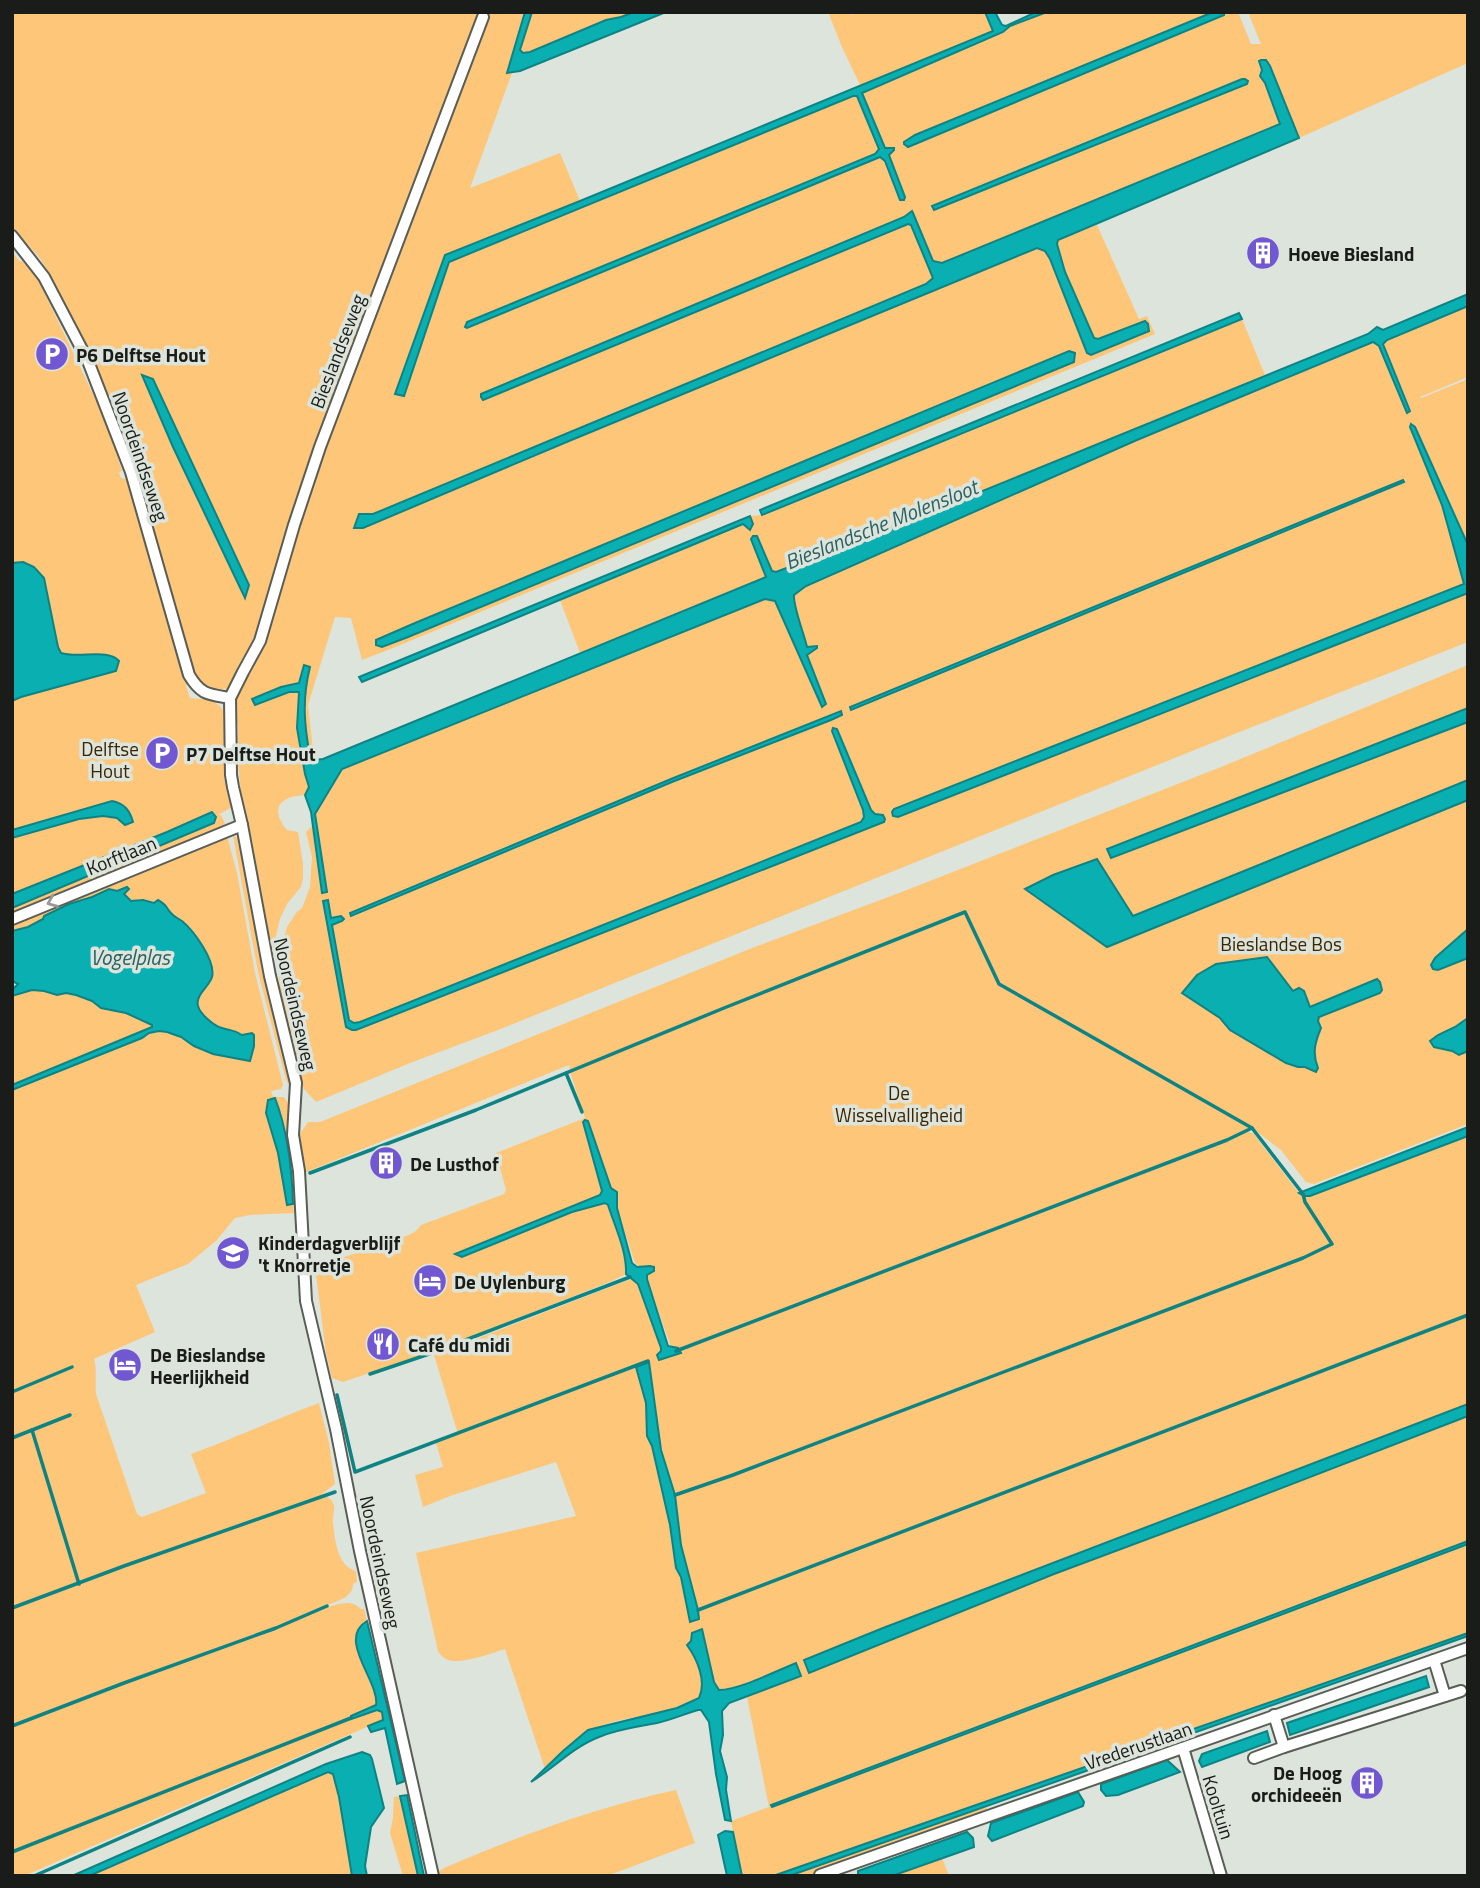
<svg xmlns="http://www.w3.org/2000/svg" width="1480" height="1888" font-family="'Titillium Web',sans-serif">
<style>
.green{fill:#fdc679;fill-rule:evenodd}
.water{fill:#0aafb2;stroke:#0e8384;stroke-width:2}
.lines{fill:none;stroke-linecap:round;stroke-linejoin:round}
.stream{stroke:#0e8384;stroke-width:3.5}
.minor-casing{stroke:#585e56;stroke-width:14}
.minor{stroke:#fff;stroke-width:10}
.oneway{stroke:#989997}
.labels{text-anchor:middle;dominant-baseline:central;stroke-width:7;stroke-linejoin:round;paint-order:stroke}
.poi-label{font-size:19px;font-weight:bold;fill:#191c18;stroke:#dde4db;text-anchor:start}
.street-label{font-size:19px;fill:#191c18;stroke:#dde4db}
.park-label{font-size:19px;fill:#3b2502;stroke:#dde4db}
.water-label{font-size:21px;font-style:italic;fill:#2b6263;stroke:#dde4db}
</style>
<rect width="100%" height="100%" fill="#dde4db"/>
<g class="green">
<path d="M12,12H634L621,17L606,20L530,52L523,53L520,51L470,188L560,153L580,201L446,254L404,396L449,262L853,96H856L879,149L875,154L467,322L465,324L468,328L880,157L885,161L897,195L905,197L890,159L889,155L894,148H885L861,93L1003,32L1010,26L1047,12H1213L915,135L904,142L908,146L1222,17L1224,12H1238L1251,44H1261L1248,12H1468V63L1299,138L1270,66L1262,71L1260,76L1265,83L1280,124L942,263L933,261L909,212L904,217L483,400L908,224L911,225L933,279L926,284L372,514H366L362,528L937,288L1037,248L1045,251L1050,259L1087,353L1092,355L1149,330L1145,321L1098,339L1094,338L1065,272L1056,244L1058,240L1097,225L1139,319L1147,316L1155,334L388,650L362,660L351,618L335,617L308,705L314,759L303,762L309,787L305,795C299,796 291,796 287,799C272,806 279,821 287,830L298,832L303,864V878L301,887L287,904L280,919L270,959L242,804L238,762V725L225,688C213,695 203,683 194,676C159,558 131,437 76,327C65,305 55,280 41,260C33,249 22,239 12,229ZM1242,79H1245L1248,81L1247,84L934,209L933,206ZM1065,352L1076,359L1074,362L382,647L754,484Z"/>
<path d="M828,12H850L851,15L857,12H985L993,31L860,85L842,47Z"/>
<path d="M12,251L19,261L25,262L32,267L106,421L122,471L119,472L121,478L129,480L175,644L173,645L175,652L177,653L187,681L186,686L190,698C206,700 217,698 225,714L227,777L224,779L234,806L218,815H221L225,824L220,829L12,913V908L214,823L12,902Z"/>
<path d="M1468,306V377L1420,397L1421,398L1468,379V545L1448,501L1442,505L1464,584L894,809L892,812L898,817L1468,593V642L1237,733L498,1030L410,1063L316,1102L304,1089L282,1012L278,988L281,950L287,927L296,913L302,908L310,887L312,857L306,832L312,826L316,856L322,854L315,814L342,769L765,599L774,601L822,707L826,704L807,655L817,648L816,646L807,648C804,634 793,606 794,595L806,586L1137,440L1373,342L1378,346L1406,412L1410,410L1383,344L1387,340ZM840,712L831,720L672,782L350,916V913L671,779ZM832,729H837L871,810L875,814L885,817L884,822L356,1030L349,1029L328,900L331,919L342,921L332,924L349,1020L354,1023L360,1022L861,822L864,817L863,810Z"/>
<path d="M1242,319L1265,375L894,527L776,572L772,571L757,536L766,576L580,653L560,600L744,524L749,530L753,524L750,516L762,515Z"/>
<path d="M1468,665V1124L1314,1184L1306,1182L1281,1150L1252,1128L1245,1131L1253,1133L1299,1193L1304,1196H1310L1468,1136V1404L964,1596L804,1661L809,1673L1054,1574L1204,1518L1468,1416V1633L777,1876H742L731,1821L769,1807L747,1697L800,1676L796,1664L738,1686L719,1690L692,1633L691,1641L687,1645C697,1659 707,1681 699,1698C670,1717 632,1714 600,1726C577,1734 563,1753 545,1769L505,1649C492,1653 458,1666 446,1659C443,1658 440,1654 438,1651L416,1553L576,1516L556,1462L450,1496L423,1507L415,1475L443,1467L436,1443L458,1434L434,1355L631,1279L638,1284L665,1352L672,1350L644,1270L635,1263L618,1212L602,1191L600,1195L507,1232L456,1254L462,1257L572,1212L605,1203L608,1205C615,1227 627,1251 626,1274L612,1281L432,1352L343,1382L332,1378L326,1353L315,1267L409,1235L416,1231L421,1225L504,1194L506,1190L496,1153L585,1118L571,1075L569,1065L304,1173L300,1134L308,1122H320L752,948L899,893L1221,767ZM648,1362L661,1450L675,1495L681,1545L698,1610L699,1619L690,1622L681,1577L676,1568L670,1525L652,1446L647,1436L646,1403L637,1367Z"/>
<path d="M233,835L241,841L243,851L264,972L291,1080L289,1085L286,1080L258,972Z"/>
<path d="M227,836L237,873L255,973L283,1085L281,1089L271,1091L273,1097H284L290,1106L296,1205H293L294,1213L250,1215L235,1218L217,1240L188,1264L136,1285L155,1332L94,1359C97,1367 95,1384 96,1394L137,1514L142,1517L206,1493L191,1454C235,1438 276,1419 319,1403L329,1443L335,1484L322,1494C327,1497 333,1499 334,1506C335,1511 332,1517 333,1523C335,1540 337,1566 356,1571L357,1582L353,1584C353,1597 338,1601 327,1605L328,1607C340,1604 351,1599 361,1609H364L367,1621L361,1624L365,1671L377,1699L376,1705L351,1716L352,1719L378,1710L382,1712L383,1720L24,1876H12V1090L142,1038C158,1023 176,1035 192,1045C198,1048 206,1051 212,1053C224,1058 238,1059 250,1061L254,1046L252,1033C249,1034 243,1035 241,1034C238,1034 235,1031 231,1030C228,1029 224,1029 221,1028C213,1024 200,1014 198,1006C195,994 212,985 213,972C213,947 171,905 147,900C141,899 136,902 131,901L124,894L128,889L117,891L109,889L92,897L69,904L45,915L43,919L28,927L12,931V922ZM275,1098C289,1130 293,1169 293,1204L287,1205L278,1153L266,1113L268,1100Z"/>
<path d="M32,990L44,991L57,995L66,993L76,995L92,1001L101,1008L126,1013L152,1025V1028L12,1085V996Z"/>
<path d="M328,1772L333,1774L339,1797L352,1876H89Z"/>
<path d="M676,1790L695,1843L607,1876H440L439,1871L444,1868C518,1836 597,1807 676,1790Z"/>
<path d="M400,1796L418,1876H403L390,1833L393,1818L394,1797Z"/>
<path d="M986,1807L988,1812L816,1876H789Z"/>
<path d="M942,1858L949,1876H892Z"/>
</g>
<g class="water">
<path d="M525,12H532L520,50L523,53L530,52L606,20L621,17L634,12H666L520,71L507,73Z"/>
<path d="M985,12H995L1002,25L1006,26L1036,12H1047L1010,26L1003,32L862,93L885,148H894V150L889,155L905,197L904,200H900L885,161L880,157L467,328L465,327L467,322L875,154L879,149L857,96H853L449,262L404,396L395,394L445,255L580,201L993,31Z"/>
<path d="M1213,12H1224V15L908,147L904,144V142L915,135Z"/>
<path d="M1261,60H1266L1270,66L1299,138L1058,240L1057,244L1065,272L1094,338L1098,339L1145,321L1148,324L1149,331L1091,355L1087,353L1050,259L1045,251L1037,248L569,441L363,528H354L359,514H373L926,284L933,278L911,225L908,224L483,400L481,397V394L904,217L912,211L913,213L933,261L942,263L1280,124L1265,83L1260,76L1262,70L1259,61Z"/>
<path d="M1242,79H1245L1248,81L1247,84L934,210L932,206Z"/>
<path d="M1468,294V306L1387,340L1383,344L1410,411L1407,413L1379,346L1373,342L1137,440L806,586L794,595C793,606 804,634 807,647L817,646V648L807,655L826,704L822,707L775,601L765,599L342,769L315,814L327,892L322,893L311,812L305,795L309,787L305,774L297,728L299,692H289L255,705L252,699L281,687L299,683L304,665L310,667C302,699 304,724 310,756L314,760L323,759L766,577L751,539L753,536H757L772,571L776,572L894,527L1368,334L1377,327L1383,330Z"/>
<path d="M1239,313L1242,319L762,515L760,510Z"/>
<path d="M1069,351L1075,353L1074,362L408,637L382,647L376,645V640L415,623Z"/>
<path d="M142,375L153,379L249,585L245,598L173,447Z"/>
<path d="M1411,424L1415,427L1468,545V593L898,817L893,816L892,812L894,809L1464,584L1442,505L1410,427Z"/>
<path d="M1403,480L1404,482L851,710L850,707Z"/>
<path d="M750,516L753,524L750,530L743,524L362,682L359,677Z"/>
<path d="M23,562L34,567L44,578L58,647L61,653C79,659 108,648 119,661L116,671L21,697L12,701V563Z"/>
<path d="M1468,708V722L1111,858L1107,849Z"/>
<path d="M841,711L842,715L831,720L672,782L351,916L350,913L671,779Z"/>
<path d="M833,728L837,729L871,810L875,814L883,815L885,819L884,822L356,1030H352L346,1027L323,901L328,900L331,918L341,916L344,919L342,921L332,925L349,1020L354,1023L360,1022L861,822L864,817L863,810L832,731Z"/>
<path d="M1468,780V800L1107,947L1025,889L1053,875L1097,859L1133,916Z"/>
<path d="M112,801C124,803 130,810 133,822L125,825L117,818L103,816L79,819L12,838V830Z"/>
<path d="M212,812L216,817L214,823L209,825L12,908V894L167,832Z"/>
<path d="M127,887L129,889L124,894L131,901L143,900L154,903L158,900C169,906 165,908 173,915C175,917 179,919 182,921C194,931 216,961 212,977C209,987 195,995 198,1006C200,1014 214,1026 222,1028C231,1031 233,1029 242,1035L252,1033L254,1035V1046L250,1061L213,1054L194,1046L181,1037L167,1032L159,1031L149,1033L142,1038L12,1090V1085L152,1027V1025L126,1013L101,1008L92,1001L76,995L66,993L57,995L44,991L32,990L12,996V990L18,984L12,981V931L28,927L43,919L44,916L69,904L92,897L109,889L117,891Z"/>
<path d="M1468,929V958L1438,970L1433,969L1431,965L1435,958Z"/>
<path d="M1267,957L1293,991L1299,988L1304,991L1310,1007L1377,979L1380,982L1382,990L1380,993L1319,1017L1318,1021L1321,1028C1315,1042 1312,1053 1318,1068L1316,1072L1305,1067H1298L1286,1063L1230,1030L1220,1018L1182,993L1197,975L1216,964Z"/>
<path d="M1468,1018V1051L1459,1055L1452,1051L1434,1047L1430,1041L1438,1035L1455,1027Z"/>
<path d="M275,1098C288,1132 292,1168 293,1204L287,1205L278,1153L266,1113L268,1100Z"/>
<path d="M585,1120L588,1121L611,1188L617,1192V1208L632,1263L637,1267L650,1266L654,1267V1271L647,1275V1279L668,1346L678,1348L681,1353L659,1360L657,1355L661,1351V1348L638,1284L626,1274C627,1251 615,1227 608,1205L605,1203L572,1212L462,1257L455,1254L600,1195L602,1191L583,1122Z"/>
<path d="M1468,1127V1136L1310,1196H1304L1299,1193Z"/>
<path d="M649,1362L661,1450L675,1495L681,1545L698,1610L699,1619L690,1622L681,1577L676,1568L670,1525L652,1446L647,1436L646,1403L636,1367Z"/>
<path d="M1468,1404V1416L1204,1518L1054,1574L809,1673L804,1660L883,1628Z"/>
<path d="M1468,1541V1544L772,1807L771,1805Z"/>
<path d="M367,1621L405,1781L397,1784L385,1728L371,1732L368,1726L383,1720L382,1712L377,1710L351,1719V1716L376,1705C380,1682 336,1639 367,1621Z"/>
<path d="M702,1629L714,1682L719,1690C739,1690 776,1671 796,1663L801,1676L729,1703L722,1711L723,1735L720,1751L727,1777L726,1790L731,1821L725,1820L716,1774L709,1722L701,1710H698C684,1714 671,1720 657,1723C637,1727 618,1729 599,1737C573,1747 554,1768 531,1782L563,1751L588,1730L677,1708L699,1698C707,1681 697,1659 687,1645L691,1641L692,1633Z"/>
<path d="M1468,1633V1636L789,1876H773Z"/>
<path d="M1426,1676L1429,1687L1290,1735L1287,1723Z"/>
<path d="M1267,1731L1270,1742L1202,1767L1199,1761L1202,1754Z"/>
<path d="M362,1752L370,1755L372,1759L384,1808L371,1827L365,1866L367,1876H352L339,1797L333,1774L328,1772L89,1876H72L326,1764Z"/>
<path d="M1167,1760L1180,1772L1118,1795L1106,1796L1101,1790V1784Z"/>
<path d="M1078,1792L1084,1802L1083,1806L992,1841L988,1836L991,1823Z"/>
<path d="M407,1795L424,1876H418L400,1796Z"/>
<path d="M725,1831L733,1832L742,1876H727L718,1835Z"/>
<path d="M967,1832L973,1838L974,1847L892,1876H858V1871Z"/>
</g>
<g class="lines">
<g class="stream">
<path d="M566,1073L582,1112"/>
<path d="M310,1173L476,1110L724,1008L965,912L999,984L1252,1128L1303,1194L1305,1202L1332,1244L1303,1258L733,1475L675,1495"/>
<path d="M676,1351L1227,1140L1252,1128"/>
<path d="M370,1374L429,1354L630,1277"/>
<path d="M12,1392L72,1367"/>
<path d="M337,1395L355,1472L648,1361"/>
<path d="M32,1430L79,1584"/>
<path d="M12,1438L70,1415"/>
<path d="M12,1608L124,1566L335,1492"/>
<path d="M698,1610L1468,1315"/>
<path d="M12,1726L124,1683L276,1628L327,1606"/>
<path d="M12,1852L351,1718"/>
<path d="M34,1876L350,1737"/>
</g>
<g class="minor-casing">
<g id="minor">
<path d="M12,236L44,277L88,361L131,472L189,675C201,695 208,694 230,698"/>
<path d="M12,919L242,825"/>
<path d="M1434,1660L1445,1696"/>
<path d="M1274,1715L1284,1747"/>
<path d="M1183,1748L1221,1876"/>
<path d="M1254,1758L1284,1747L1461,1691"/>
<path d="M820,1875L1468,1648"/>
<path d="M433,1876L360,1551L336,1429L306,1301L299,1171L293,1135L296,1083L270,976L242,825L233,787L231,775L230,698L243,672L260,641L294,525L320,447L483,17"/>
</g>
</g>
<use href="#minor" class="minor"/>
</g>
<defs><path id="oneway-chevron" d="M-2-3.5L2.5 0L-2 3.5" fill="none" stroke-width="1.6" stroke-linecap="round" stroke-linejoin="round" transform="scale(1.75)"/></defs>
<use class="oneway" href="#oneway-chevron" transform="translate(52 902) rotate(158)"/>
<defs>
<g id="building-disc" transform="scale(1.75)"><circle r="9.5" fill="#7157d1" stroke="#dde4db"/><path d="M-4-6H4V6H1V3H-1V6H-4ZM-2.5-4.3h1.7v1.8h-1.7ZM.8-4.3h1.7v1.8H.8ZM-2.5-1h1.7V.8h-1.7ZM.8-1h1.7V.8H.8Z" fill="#fff"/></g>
<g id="parking-disc" transform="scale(1.75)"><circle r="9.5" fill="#7157d1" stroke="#dde4db"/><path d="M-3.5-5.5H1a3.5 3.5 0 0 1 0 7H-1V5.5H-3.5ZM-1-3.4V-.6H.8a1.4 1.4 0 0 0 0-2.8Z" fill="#fff"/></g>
<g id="school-disc" transform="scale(1.75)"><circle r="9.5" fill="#7157d1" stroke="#dde4db"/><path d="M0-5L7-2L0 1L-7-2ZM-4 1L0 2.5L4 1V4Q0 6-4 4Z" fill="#fff"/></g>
<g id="hotel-disc" transform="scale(1.75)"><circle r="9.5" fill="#7157d1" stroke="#dde4db"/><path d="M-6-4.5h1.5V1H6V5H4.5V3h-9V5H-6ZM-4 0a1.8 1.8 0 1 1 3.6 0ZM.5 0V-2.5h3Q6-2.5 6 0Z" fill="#fff"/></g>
<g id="restaurant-disc" transform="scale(1.75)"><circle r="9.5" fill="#7157d1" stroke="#dde4db"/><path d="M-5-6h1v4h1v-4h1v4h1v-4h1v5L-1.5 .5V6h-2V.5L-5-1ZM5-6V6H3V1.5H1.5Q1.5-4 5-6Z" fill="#fff"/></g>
</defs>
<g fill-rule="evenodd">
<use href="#building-disc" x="1263" y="253"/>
<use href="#parking-disc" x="52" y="354"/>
<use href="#parking-disc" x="162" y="753"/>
<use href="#building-disc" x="386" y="1163"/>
<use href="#school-disc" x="233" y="1253"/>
<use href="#hotel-disc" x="430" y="1281"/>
<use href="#restaurant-disc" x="383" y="1344"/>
<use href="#hotel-disc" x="125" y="1365"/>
<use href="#building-disc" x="1367" y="1783"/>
</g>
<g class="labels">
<g class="poi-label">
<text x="1288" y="253">Hoeve Biesland</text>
<text x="76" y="354">P6 Delftse Hout</text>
<text x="186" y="753">P7 Delftse Hout</text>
<text x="410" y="1163">De Lusthof</text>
<text x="258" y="1242">Kinderdagverblijf<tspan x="258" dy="22">'t Knorretje</tspan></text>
<text x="454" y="1281">De Uylenburg</text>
<text x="408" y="1344">Café du midi</text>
<text x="150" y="1354">De Bieslandse<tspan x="150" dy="22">Heerlijkheid</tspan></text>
<text x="1342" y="1772" text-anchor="end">De Hoog<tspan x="1342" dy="22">orchideeën</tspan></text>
</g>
<g class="street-label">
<text transform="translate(337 351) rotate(-69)">Bieslandseweg</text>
<text transform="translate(141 456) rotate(71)">Noordeindseweg</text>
<text transform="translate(121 855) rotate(-22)">Korftlaan</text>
<text transform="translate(296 1004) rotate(77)">Noordeindseweg</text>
<text transform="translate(381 1562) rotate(78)">Noordeindseweg</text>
<text transform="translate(1138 1745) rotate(-19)">Vrederustlaan</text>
<text transform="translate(1219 1807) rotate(73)">Kooltuin</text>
</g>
<g class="park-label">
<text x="110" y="748">Delftse<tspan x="110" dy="22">Hout</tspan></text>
<text x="1281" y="943">Bieslandse Bos</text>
<text x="899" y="1092">De<tspan x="899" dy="22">Wisselvalligheid</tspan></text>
</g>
<g class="water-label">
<text transform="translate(881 524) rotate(-22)">Bieslandsche Molensloot</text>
<text x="130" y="957">Vogelplas</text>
</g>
</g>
<rect width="1480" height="1888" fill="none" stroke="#191c18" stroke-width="28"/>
</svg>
